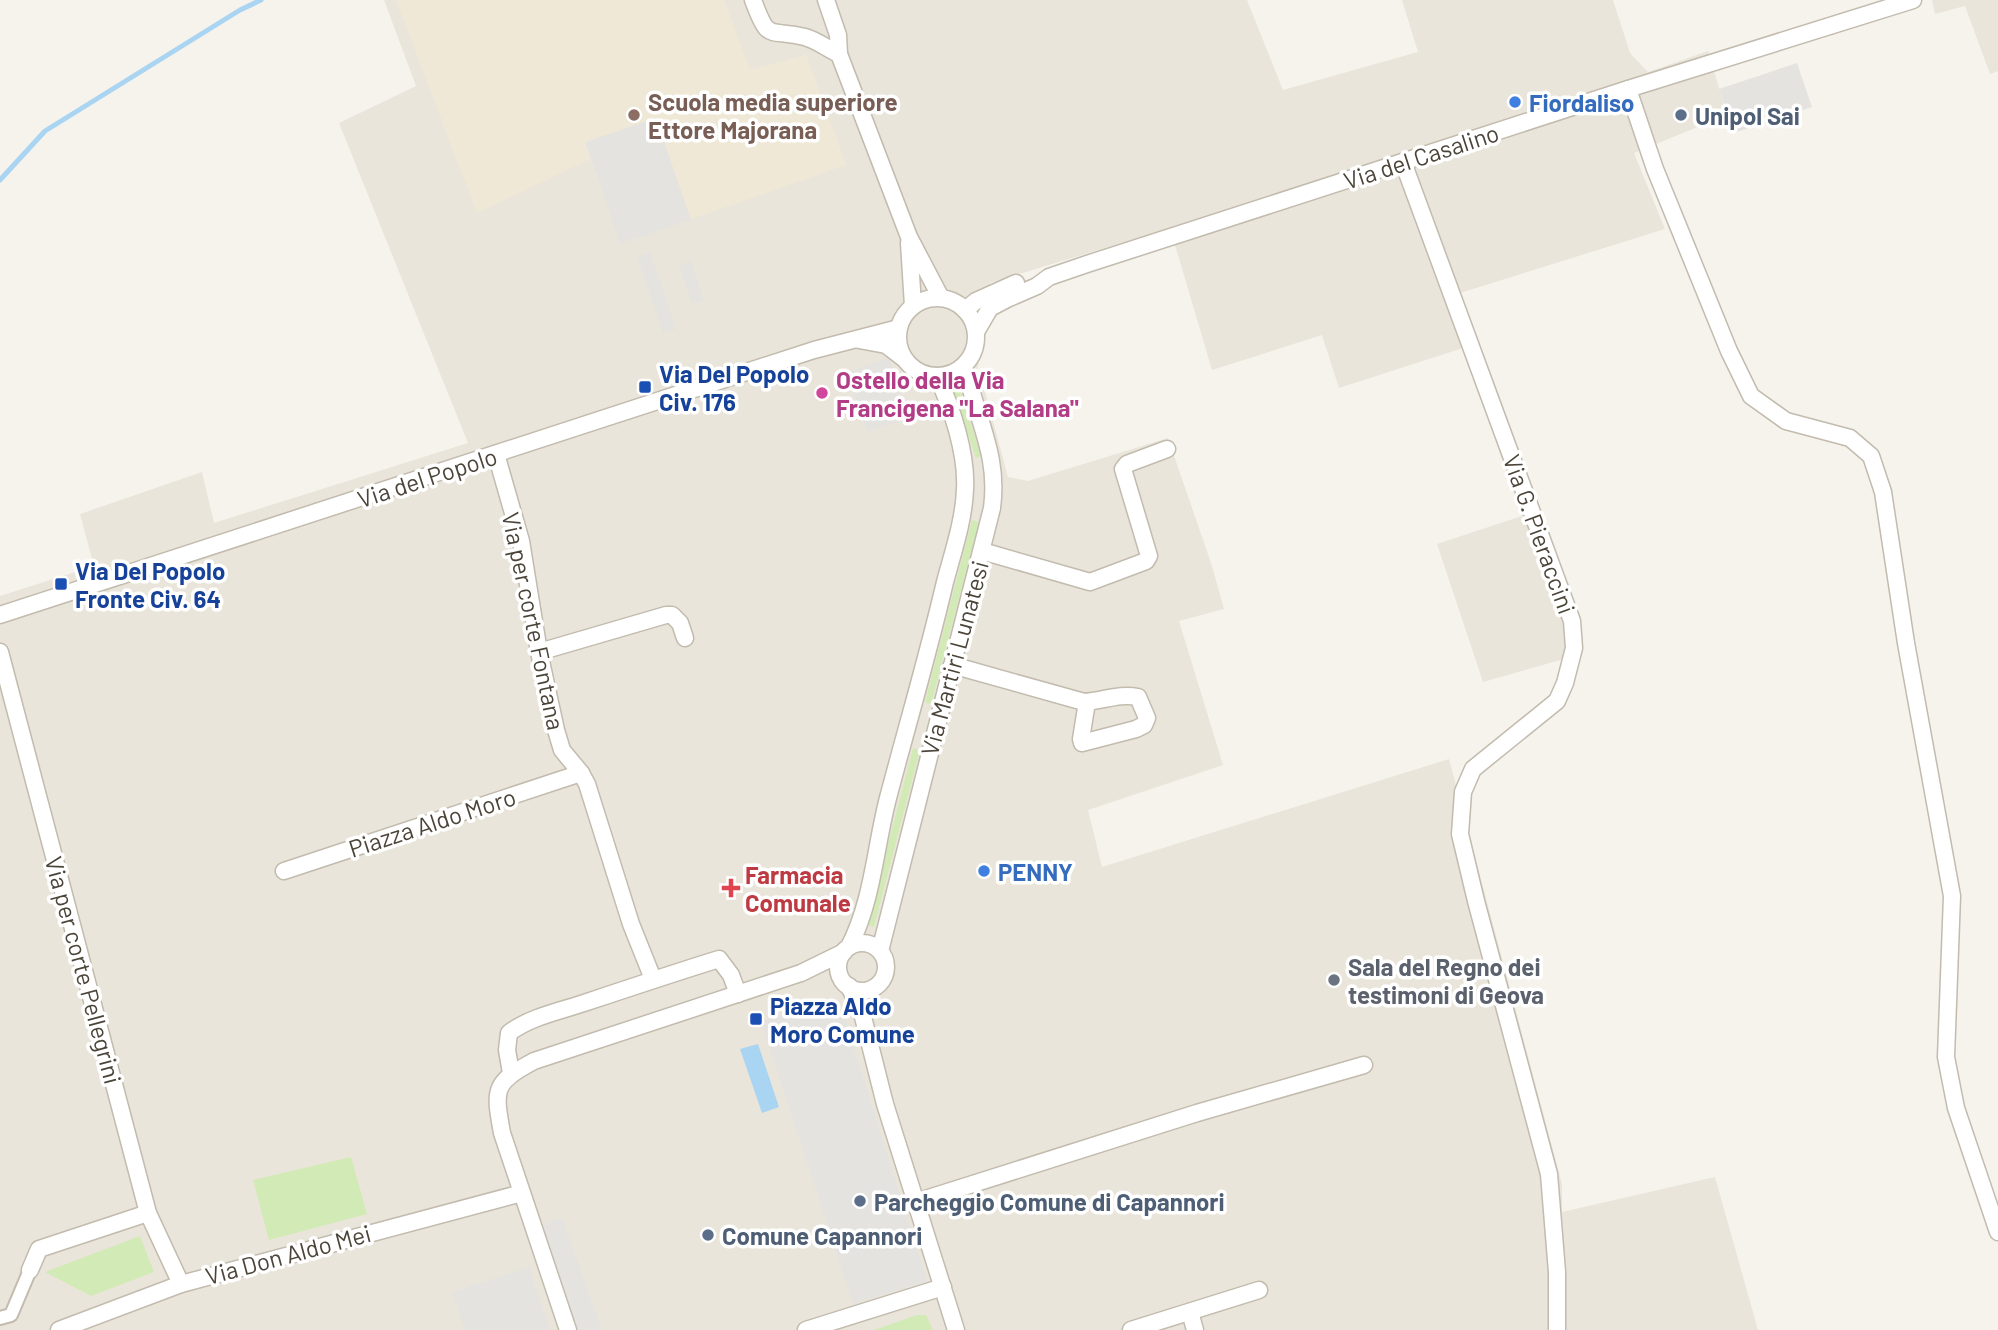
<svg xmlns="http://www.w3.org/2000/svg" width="1998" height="1330" font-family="Barlow,sans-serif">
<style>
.residential{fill:#eae5da}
.education{fill:#efe8d6}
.green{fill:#d2eab5}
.parking{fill:#e5e3e0}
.water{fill:#a9d4f2}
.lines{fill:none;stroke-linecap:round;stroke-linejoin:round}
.stream{stroke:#a9d4f2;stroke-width:5}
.pedestrian-casing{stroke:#c2bbae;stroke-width:16}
.minor-casing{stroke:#c2bbae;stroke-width:19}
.pedestrian{stroke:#fff;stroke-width:12}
.minor{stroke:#fff;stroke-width:16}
.shop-dot{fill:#3f7fe0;stroke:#fff;stroke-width:2.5}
.education-dot{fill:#8d6e63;stroke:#fff;stroke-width:2.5}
.service-dot{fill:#5c6f8a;stroke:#fff;stroke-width:2.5}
.transit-dot{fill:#1a4fb4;stroke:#fff;stroke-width:2.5}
.hotel-dot{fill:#d1479c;stroke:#fff;stroke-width:2.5}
.health-dot{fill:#e0444e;stroke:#fff;stroke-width:2.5}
.worship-dot{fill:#6b7280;stroke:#fff;stroke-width:2.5}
.labels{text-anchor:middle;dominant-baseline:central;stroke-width:7;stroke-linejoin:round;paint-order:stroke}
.education-label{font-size:24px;font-weight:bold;fill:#785e54;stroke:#fff;text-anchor:start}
.shop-label{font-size:24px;font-weight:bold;fill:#366cbe;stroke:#fff;text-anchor:start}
.service-label{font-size:24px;font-weight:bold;fill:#4e5e75;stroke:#fff;text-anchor:start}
.street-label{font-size:24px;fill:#4b4439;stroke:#fff}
.transit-label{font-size:24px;font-weight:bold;fill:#164399;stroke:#fff;text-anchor:start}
.hotel-label{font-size:24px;font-weight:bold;fill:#b23c85;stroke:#fff;text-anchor:start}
.health-label{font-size:24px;font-weight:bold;fill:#be3a42;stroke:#fff;text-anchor:start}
.worship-label{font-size:24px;font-weight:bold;fill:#5b616d;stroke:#fff;text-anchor:start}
</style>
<rect width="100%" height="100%" fill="#f6f3ec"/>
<g class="residential">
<path d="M384,0H1247L1283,90L1418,52L1402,0H1613L1630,53L1648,72L1708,51L1727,115L1634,153L1665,229L1460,293L1537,510L1578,655L1483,682L1437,544L1522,516L1463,348L1339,388L1322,335L1212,370L1170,228L990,283L1000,313L990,322L985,333L977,370L984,388L1008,477L1028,481L1168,438L1212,566L1224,609L1179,621L1223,765L1088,810L1102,867L1449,759L1562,1184V1212L1715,1177L1758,1330H0V596L94,566L80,514L202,472L214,523L468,443L339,123L416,86Z"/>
<path d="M1932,0H1998V71L1990,74L1965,6L1935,14Z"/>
</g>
<path class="education" d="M396,0H724L750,70L806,55L846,165L620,244L590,159L477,213Z"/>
<g class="green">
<path d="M956,378L981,456L976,458L950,380Z"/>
<path d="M972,520L979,522L931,704L925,702Z"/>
<path d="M913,748L920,750L874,927L867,925Z"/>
<path d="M351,1157L367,1214L269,1240L253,1180Z"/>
<path d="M140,1236L154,1272L91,1296L45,1272Z"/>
<path d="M917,1315H926L933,1330H874Z"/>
</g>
<g class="parking">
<path d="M1797,63L1812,107L1734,133L1719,89Z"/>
<path d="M656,118L691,220L620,244L585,142Z"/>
<path d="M650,252L676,329L663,333L637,257Z"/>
<path d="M691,261L704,300L692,304L679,265Z"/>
<path d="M889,358L909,418L867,432L847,372Z"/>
<path d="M824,1001L836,1007L845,1019L927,1281L853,1304L761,1022Z"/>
<path d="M562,1218L602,1330H578L542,1225Z"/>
<path d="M529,1267L550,1330H465L452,1292Z"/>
</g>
<path class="water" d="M758,1044L779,1107L762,1113L740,1049Z"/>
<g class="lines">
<path class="stream" d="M0,180L45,131L240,10L261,0"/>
<g class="pedestrian-casing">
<path id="pedestrian" d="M0,1318L11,1315L30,1270"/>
</g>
<g class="minor-casing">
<g id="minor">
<path d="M753,0C769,43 767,28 805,37C816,40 828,49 839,54L909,237L941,298"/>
<path d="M826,0L838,35L839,54"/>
<path d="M1628,89L1655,169L1729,351L1751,396L1786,421L1850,438L1871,456L1883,492L1906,643L1952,896L1946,1057L1956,1108L1998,1232"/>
<path d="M1403,162L1572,621L1574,648L1565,683L1557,701L1473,769L1463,792L1460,834L1476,901L1549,1174L1557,1272V1330"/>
<path d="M909,243L913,306"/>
<circle cx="937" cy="337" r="39"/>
<path d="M965,310L976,301L1016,283"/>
<path d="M976,332L990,308L1007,299L1037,286L1049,277L1087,264L1628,89L1913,0"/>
<path d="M859,340L886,345L903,358"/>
<path d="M496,454L521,541L539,652L556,730L562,750L581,773L587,784L631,924L653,979"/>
<path d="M982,551L1090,582L1146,561L1149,556L1123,469L1127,464L1167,449"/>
<path d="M0,615L814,350L899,328"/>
<path d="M0,652L148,1213L181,1284"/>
<path d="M539,652L666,615H672L680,623L685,638"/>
<path d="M952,665L1084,702C1103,701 1119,693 1138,697L1147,718L1144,725L1136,729L1082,743L1081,739L1087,702"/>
<path d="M284,871L581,773"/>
<circle cx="862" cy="967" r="24"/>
<path d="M849,947C873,900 875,848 888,798C907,726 928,655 945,582C953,552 964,520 965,489C967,454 952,408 937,376"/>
<path d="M880,951L992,508C997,471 988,444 977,409C972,395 969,380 963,367"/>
<path d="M849,986L863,1017L885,1104L956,1330"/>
<path d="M511,1073L507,1050L509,1033C530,1017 560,1011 584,1003C629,988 674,973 719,959L731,975L738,994"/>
<path d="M916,1202L1197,1113L1364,1065"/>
<path d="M30,1270L39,1249L148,1213"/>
<path d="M1190,1312L1195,1330"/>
<path d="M59,1330L181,1284L522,1193"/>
<path d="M568,1330L502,1133C494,1089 493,1083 534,1061L801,973L844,952"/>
<path d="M806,1330L943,1287"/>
<path d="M1131,1330L1259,1290"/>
</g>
</g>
<use href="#pedestrian" class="pedestrian"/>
<use href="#minor" class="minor"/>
</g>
<g class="shop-dot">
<circle cx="1515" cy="102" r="7"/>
<circle cx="984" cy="871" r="7"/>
</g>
<circle class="education-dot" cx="634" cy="115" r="7"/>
<g class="service-dot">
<circle cx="1681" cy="115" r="7"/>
<circle cx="860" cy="1201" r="7"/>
<circle cx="708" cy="1235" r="7"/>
</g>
<g class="transit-dot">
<rect x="638" y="380" width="14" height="14" rx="3.5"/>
<rect x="54" y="577" width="14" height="14" rx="3.5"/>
<rect x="749" y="1012" width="14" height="14" rx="3.5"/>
</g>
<circle class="hotel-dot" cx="822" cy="393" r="7"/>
<path class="health-dot" d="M727.5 877.5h7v7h7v7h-7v7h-7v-7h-7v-7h7z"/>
<circle class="worship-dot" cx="1334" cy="980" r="7"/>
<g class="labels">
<g class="education-label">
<text x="648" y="101">Scuola media superiore<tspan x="648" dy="28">Ettore Majorana</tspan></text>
</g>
<g class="shop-label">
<text x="1529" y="102">Fiordaliso</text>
<text x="998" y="871">PENNY</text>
</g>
<g class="service-label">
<text x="1695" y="115">Unipol Sai</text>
<text x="874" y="1201">Parcheggio Comune di Capannori</text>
<text x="722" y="1235">Comune Capannori</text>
</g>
<g class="street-label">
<text transform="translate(1421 156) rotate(-18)">Via del Casalino</text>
<text transform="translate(427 477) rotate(-18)">Via del Popolo</text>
<text transform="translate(1540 534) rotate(70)">Via G. Pieraccini</text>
<text transform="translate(534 621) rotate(78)">Via per corte Fontana</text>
<text transform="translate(954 658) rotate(-75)">Via Martiri Lunatesi</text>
<text transform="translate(432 822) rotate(-18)">Piazza Aldo Moro</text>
<text transform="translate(84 970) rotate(75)">Via per corte Pellegrini</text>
<text transform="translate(288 1254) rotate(-15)">Via Don Aldo Mei</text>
</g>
<g class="transit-label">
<text x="659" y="373">Via Del Popolo<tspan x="659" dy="28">Civ. 176</tspan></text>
<text x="75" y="570">Via Del Popolo<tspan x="75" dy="28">Fronte Civ. 64</tspan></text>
<text x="770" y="1005">Piazza Aldo<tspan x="770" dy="28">Moro Comune</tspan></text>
</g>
<g class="hotel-label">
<text x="836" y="379">Ostello della Via<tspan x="836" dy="28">Francigena "La Salana"</tspan></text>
</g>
<g class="health-label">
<text x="745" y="874">Farmacia<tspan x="745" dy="28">Comunale</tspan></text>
</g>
<g class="worship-label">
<text x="1348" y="966">Sala del Regno dei<tspan x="1348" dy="28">testimoni di Geova</tspan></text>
</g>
</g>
</svg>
